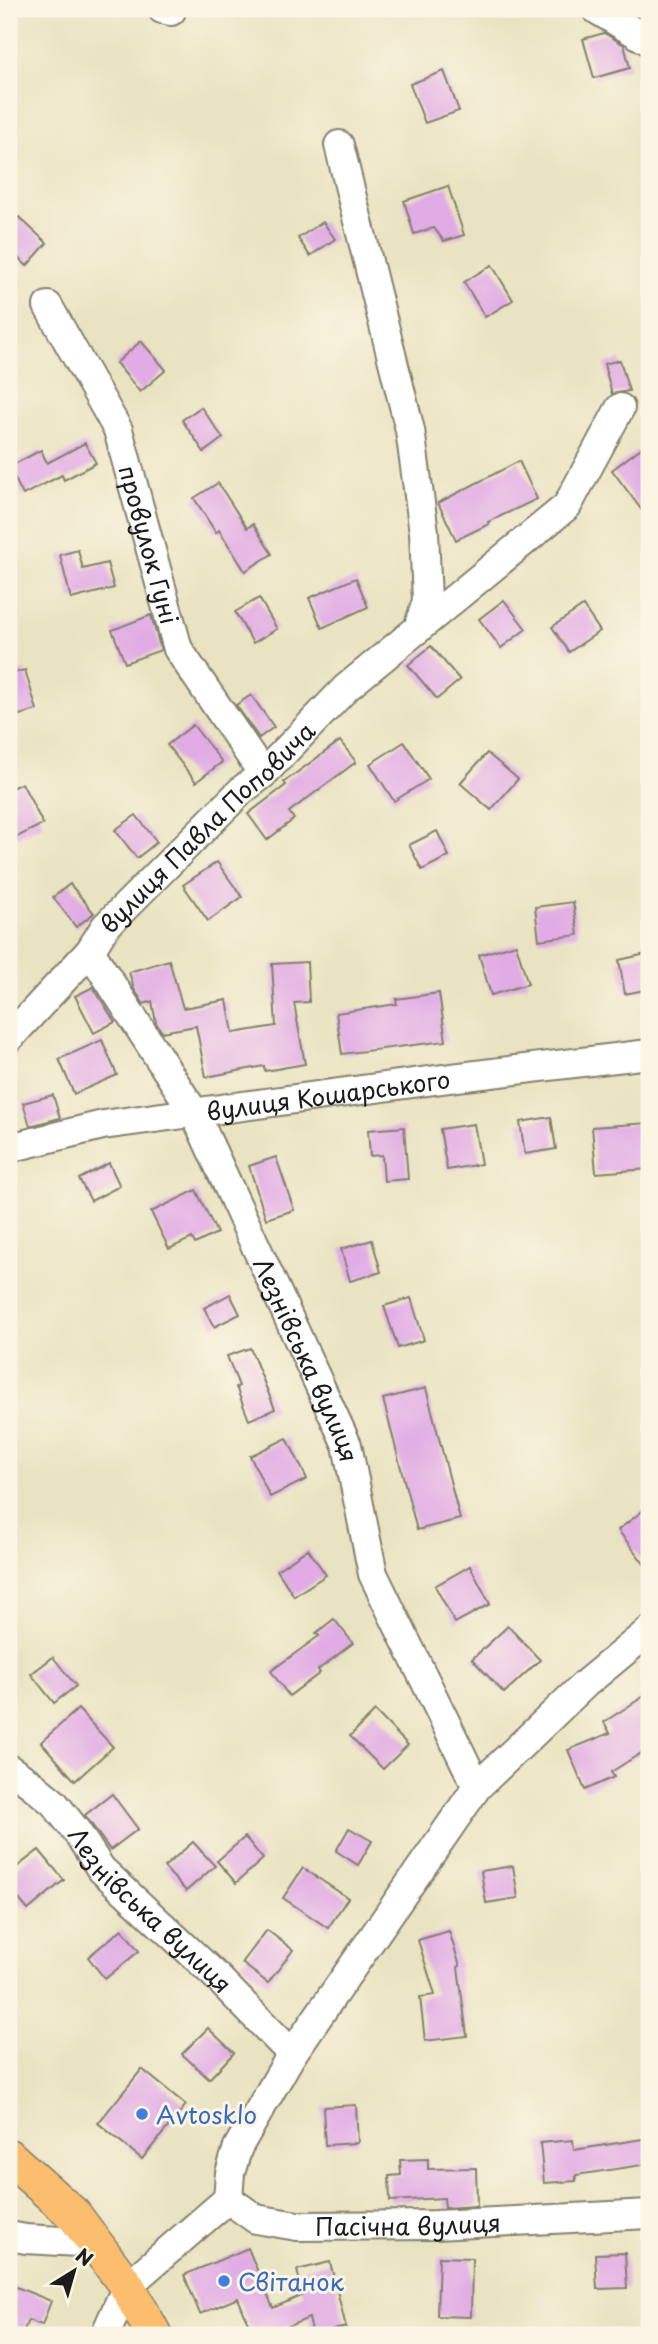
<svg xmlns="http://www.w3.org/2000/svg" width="658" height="2344" font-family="'Playpen Sans',sans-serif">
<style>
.building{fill:#e1ace5}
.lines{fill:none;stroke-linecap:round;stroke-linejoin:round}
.minor-casing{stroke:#83806e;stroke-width:32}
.major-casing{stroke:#83806e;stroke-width:38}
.minor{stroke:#fff;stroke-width:28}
.major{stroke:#fbbd6e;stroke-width:35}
.shop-dot{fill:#3f7fe0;stroke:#fcf5e5;stroke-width:2.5}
.labels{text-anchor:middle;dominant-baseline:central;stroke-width:6;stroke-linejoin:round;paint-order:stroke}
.street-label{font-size:24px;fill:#1c1c1c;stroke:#fcf5e5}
.shop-label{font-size:24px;fill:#366cbe;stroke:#fcf5e5;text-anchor:start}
</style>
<rect width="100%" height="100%" fill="#fcf5e5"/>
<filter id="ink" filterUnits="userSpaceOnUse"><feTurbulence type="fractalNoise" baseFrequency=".0143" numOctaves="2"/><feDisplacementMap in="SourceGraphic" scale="14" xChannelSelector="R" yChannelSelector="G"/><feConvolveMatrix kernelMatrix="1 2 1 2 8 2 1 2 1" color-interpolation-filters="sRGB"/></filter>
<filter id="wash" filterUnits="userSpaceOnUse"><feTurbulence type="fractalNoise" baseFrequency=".00686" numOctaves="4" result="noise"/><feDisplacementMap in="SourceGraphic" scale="28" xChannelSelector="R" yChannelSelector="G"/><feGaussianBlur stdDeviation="1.57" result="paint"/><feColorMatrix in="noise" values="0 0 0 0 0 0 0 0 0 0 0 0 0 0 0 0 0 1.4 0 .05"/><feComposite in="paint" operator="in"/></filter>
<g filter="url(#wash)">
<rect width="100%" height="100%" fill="#eae3c1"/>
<g id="blocks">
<g class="building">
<path d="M604,33L624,45L630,68L594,78L583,39Z"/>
<path d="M444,71L459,111L425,123L410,84Z"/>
<path d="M448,186L464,235L444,241L434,228L414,234L404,201Z"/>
<path d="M19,217L47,243L27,266L9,249V229Z"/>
<path d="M323,222L335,239L310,256L298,238Z"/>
<path d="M492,265L513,300L485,317L464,282Z"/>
<path d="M141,341L166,370L140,392L116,363Z"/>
<path d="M620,360L629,391L612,394L604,364Z"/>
<path d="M201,407L223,438L204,452L182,420Z"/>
<path d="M649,442V520L612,470Z"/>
<path d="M85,443L96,463L64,480L62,475L23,495L9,467L41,450L47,463Z"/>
<path d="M519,461L537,499L488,522L489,524L456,540L438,503Z"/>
<path d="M218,483L247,528L253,524L272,554L245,571L219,530L216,533L194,498Z"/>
<path d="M78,550L83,569L107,563L114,588L71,599L60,555Z"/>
<path d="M356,578L368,607L322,628L309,598Z"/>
<path d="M259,598L277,629L253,643L235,612Z"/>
<path d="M504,600L526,629L501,648L479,619Z"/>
<path d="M583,606L600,631L569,652L552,627Z"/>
<path d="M151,615L161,650L125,663L112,630Z"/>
<path d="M431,646L460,680L437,699L408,665Z"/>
<path d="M25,670L37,710L9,718V674Z"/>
<path d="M251,695L274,727L259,738L236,705Z"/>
<path d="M193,725L222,762L196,782L167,745Z"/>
<path d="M340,741L356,762L289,812L294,819L267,840L248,814L286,785L284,782Z"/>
<path d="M404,742L429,779L394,801L370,764Z"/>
<path d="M487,753L518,779L491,810L460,783Z"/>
<path d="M22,783L43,824L9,841V789Z"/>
<path d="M136,815L157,842L137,858L115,830Z"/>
<path d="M437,831L449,856L422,870L409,845Z"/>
<path d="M217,862L242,897L208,921L183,885Z"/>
<path d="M70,884L94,913L76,927L53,897Z"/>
<path d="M573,902L578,935L539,940L535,907Z"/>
<path d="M516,944L528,984L491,995L479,955Z"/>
<path d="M646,954L649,989L625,994L619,960Z"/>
<path d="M169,960L183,1008L227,1000L233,1033L276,1026L272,964L307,962L309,1002L294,1003L305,1064L265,1071L264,1066L206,1077L196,1026L162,1032L156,1023L152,1001L144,1004L134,989L129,972Z"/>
<path d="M93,987L115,1022L94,1033L75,996Z"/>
<path d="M439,993L446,1041L342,1054L336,1013L397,1004L396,999Z"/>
<path d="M102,1040L117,1075L74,1094L59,1059Z"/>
<path d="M53,1095L60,1118L30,1126L23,1103Z"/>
<path d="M551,1117L556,1149L525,1154L520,1122Z"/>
<path d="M649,1123V1169L596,1173L592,1127Z"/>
<path d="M474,1124L481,1164L447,1170L440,1129Z"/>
<path d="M404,1127L408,1179L384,1181L382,1155L370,1156L368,1130Z"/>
<path d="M276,1157L294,1210L266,1219L249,1166Z"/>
<path d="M109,1163L120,1186L91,1201L79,1179Z"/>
<path d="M196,1190L217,1233L195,1244L192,1238L169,1249L151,1212Z"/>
<path d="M372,1240L381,1272L350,1281L341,1249Z"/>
<path d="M230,1294L240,1314L214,1327L204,1308Z"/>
<path d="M411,1298L424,1340L398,1348L384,1306Z"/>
<path d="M250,1348L275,1409L249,1420L236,1387L239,1386L227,1356Z"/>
<path d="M426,1388L460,1519L417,1530L383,1399Z"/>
<path d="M287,1438L307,1479L270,1497L250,1456Z"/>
<path d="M649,1506V1570L618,1530Z"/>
<path d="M308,1549L326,1575L294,1596L277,1570Z"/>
<path d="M470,1566L490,1604L455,1623L435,1586Z"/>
<path d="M334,1619L353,1643L318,1670L320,1673L289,1696L271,1671L319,1636L316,1633Z"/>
<path d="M508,1626L540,1660L504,1693L472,1659Z"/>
<path d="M53,1657L76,1686L54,1703L31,1674Z"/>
<path d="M649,1693V1748L611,1772L614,1777L585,1790L568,1750L610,1733L604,1722Z"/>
<path d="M78,1709L113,1747L75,1781L41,1742Z"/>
<path d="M375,1711L408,1745L383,1769L350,1736Z"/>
<path d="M112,1794L138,1829L110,1850L85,1815Z"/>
<path d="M349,1828L372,1841L358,1865L336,1851Z"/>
<path d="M245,1837L263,1859L236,1883L217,1861Z"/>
<path d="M193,1842L215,1866L186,1891L164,1867Z"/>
<path d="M39,1850L64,1880L28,1910L9,1887V1873Z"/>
<path d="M513,1866L518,1898L486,1903L481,1871Z"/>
<path d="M303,1868L348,1898L328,1928L283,1898Z"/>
<path d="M122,1929L139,1951L105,1979L88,1957Z"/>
<path d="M267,1930L293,1950L268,1983L242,1963Z"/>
<path d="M449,1931L460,1966L458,1967L467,2036L425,2041L420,1997L435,1995L418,1940Z"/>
<path d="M208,2028L234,2053L209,2079L182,2054Z"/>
<path d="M142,2069L186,2105L142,2159L98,2123Z"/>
<path d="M356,2105L358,2143L325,2145L323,2107Z"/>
<path d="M649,2138V2164L576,2175V2181L544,2183L540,2143L573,2140L574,2150Z"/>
<path d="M428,2159V2169L476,2168L477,2206L445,2208L444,2198L390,2201L389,2176L401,2175L400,2160Z"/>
<path d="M248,2248L273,2308L303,2295L297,2270L330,2262L346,2327L313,2335L309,2318L266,2335H253L238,2298L200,2314L184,2275Z"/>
<path d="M625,2253L627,2288L597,2289L595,2254Z"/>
<path d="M439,2257L472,2258L471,2317L437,2316Z"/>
<path d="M9,2284L51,2301L42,2325L28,2320L22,2335L9,2330Z"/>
</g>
</g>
</g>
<g filter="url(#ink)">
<use href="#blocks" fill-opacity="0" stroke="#83806e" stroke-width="2"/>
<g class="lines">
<g class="minor-casing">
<g id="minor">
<path d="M162,9L171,11"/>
<path d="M596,9L649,41"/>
<path d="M339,145L410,430L424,532L427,601L418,629"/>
<path id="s1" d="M48,306L118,430L178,649L263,774"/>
<path id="s2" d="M90,951L195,1114L347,1445L373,1574L477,1787"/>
<path id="s3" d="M9,1038L90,951L105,927L242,790L263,774L346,688L567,506L620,408"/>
<path id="s4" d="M9,1148L103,1125L450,1078L649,1054"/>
<path id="s5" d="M649,1631L585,1684L477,1787L292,2054L238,2147L230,2173L228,2199L256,2219L297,2226L436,2225L649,2214"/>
<path id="s6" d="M9,1769L31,1784L54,1803L77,1832L101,1869L214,1974L292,2054"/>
<path d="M9,2236L26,2239L95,2243"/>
<path d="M105,2335L127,2286L228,2199"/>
</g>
</g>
<g class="major-casing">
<path id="major" d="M9,2157L74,2215L127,2286L154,2335"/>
</g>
<use href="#minor" class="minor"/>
<use href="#major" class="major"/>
</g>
</g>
<g class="shop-dot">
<circle cx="142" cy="2114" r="7"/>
<circle cx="224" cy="2281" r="7"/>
</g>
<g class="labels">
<g class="street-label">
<text stroke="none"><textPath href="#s1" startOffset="261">провулок Гуні</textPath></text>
<text stroke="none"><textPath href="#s3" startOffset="290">вулиця Павла Поповича</textPath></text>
<text stroke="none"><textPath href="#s4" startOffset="324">вулиця Кошарського</textPath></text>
<text stroke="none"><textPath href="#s2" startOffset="464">Лезнівська вулиця</textPath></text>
<text stroke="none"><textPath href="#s6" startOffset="201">Лезнівська вулиця</textPath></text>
<text stroke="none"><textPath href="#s5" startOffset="905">Пасічна вулиця</textPath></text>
</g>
<g class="shop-label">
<text x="156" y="2114">Avtosklo</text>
<text x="238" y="2281">Світанок</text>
</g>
</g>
<rect width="658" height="2344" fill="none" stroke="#fcf5e5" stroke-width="35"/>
<g transform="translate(74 2271) rotate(37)" stroke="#fcf5e5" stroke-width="5" paint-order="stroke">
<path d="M0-5L12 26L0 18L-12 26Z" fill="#1c1c1c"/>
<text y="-10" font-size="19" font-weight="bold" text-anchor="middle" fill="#1c1c1c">N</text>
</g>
</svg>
